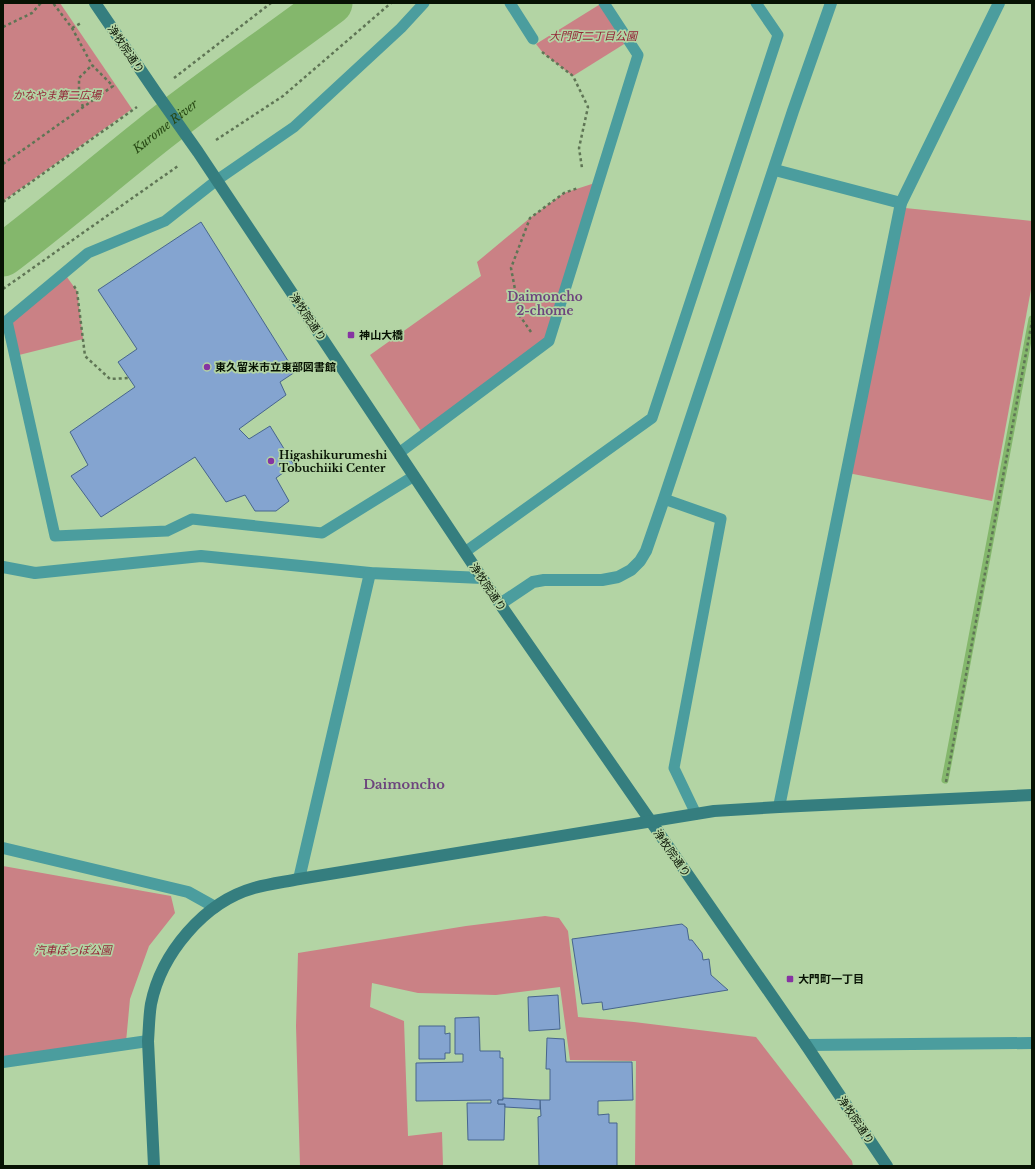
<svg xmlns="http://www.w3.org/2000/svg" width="1035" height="1169" font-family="'Libre Baskerville','Noto Sans JP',serif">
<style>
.green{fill:#ca8185}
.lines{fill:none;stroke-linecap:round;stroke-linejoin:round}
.stream{stroke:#84b76c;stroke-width:7}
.river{stroke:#84b76c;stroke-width:43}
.building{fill:#84a4d0;stroke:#47658d}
.path{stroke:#5f7555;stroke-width:2.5;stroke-dasharray:3 3;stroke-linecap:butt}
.lane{stroke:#4b9d9e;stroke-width:11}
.street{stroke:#4b9d9e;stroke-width:12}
.secondary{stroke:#357e7f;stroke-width:12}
.poi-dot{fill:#8634a2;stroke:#b3d4a4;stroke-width:1.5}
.labels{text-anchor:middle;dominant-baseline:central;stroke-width:3.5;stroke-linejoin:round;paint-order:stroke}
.park-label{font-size:11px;font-style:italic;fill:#932336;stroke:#b3d4a4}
.street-label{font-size:11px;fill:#071203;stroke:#b3d4a4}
.poi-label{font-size:11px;font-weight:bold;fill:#071203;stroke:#b3d4a4;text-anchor:start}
.water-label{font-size:12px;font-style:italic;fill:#274814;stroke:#b3d4a4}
.neighbourhood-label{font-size:12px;font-weight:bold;fill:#6d457d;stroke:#b3d4a4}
.quarter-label{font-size:13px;font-weight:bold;fill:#6d457d;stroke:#b3d4a4}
</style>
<rect width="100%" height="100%" fill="#b3d4a4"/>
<g class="green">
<path d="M3,3H60L132,109L3,201Z"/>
<path d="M602,3L629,41L573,76L543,53L536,44Z"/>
<path d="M598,182L549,341L421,431L370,355L481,276L477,262L530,218L564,193Z"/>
<path d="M905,208L1032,221V284L992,501L848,473Z"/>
<path d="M64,273L77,291L83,339L15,356L7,321Z"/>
<path d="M3,866L171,896L175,913L149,946L130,999L126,1042L3,1059Z"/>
<path d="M545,916L559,918L568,931L578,1017L634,1022L756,1037L852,1161L853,1166H635L636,1061L570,1060L560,987L496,995L418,993L372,983L370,1007L404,1021L408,1136L442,1132L443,1166H300L296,1026L298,953L466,926Z"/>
</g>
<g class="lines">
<path class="stream" d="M945,780L1032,319"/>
<path class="river" id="s1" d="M3,255C53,217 101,176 150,137C209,90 271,48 331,3"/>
</g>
<g class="building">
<path d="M201,222L295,372L280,382L286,395L239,429L249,439L270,426L294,465L276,478L289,501L276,511H255L245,495L226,502L195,457L101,517L71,476L88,465L70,432L135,387L118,362L137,349L98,290Z"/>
<path d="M682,924L687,928L689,940H692L702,953L703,960L709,959L711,975L728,990L603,1010L602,1002L582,1004L572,939Z"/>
<path d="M558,995L560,1029L529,1031L528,997Z"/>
<path d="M479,1017L480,1051H500V1058H503V1100H498V1104H505L504,1140H468L467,1103H491V1100L416,1101V1063L463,1062V1054H455V1018Z"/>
<path d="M419,1026H445V1034L450,1033V1053H445V1059H419Z"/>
<path d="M547,1038L564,1039L566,1062H632L633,1100L598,1101V1115L609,1114V1123H617V1166H539L538,1117L541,1116L540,1100H550V1069H546Z"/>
<path d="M503,1098L540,1100V1109L505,1107V1104H498V1100H503Z"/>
</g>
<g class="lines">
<g class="path">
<path d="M3,27L32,13L41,3"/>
<path d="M72,28L81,23"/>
<path d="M542,52L573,76L588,107L579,148L582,168L583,169"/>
<path d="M174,78L271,3"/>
<path d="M83,107L79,95V78L92,65"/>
<path d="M216,140L283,96L391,3"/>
<path d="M3,164L113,86L92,65L72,28L53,3"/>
<path d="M3,202L137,107"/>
<path d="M74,286L77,291L85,356L110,379L129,378"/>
<path d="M3,289L178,166"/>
<path d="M531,332L520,316L511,268L530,218L564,193L578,188"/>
<path d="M946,782L1032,321"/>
</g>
<g class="lane">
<path d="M510,3L533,39"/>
<path d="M7,321L55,536L167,531L192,519L322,533L414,476"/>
<path d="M3,324L88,253L165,221L217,180L294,127L401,28L424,3"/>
<path d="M399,453L549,341L638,55L604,3"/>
<path d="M664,499L721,519L674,768L696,814"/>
<path d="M465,552L652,418L778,35L756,3"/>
</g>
<g class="street">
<path d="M775,170L901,203"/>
<path d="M3,567L35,573L201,556L370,573L482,578"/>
<path d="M500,604L533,582L544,580H602L618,577L631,570L640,561L646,551L664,499L793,111L831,3"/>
<path d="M779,807L901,203L999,3"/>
<path d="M3,848L188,892L215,907"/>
<path d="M299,879L370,573"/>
<path d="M806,1045L1032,1043"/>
<path d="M3,1062L148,1041"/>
</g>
<g class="secondary">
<path d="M95,3L157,94L198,152L482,578L806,1045L887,1166"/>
<path d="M154,1166L148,1041C149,1028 149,1016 151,1004C161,954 204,902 254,888C268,884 284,882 299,879L714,811L779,807L1032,795"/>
</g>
</g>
<g class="poi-dot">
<rect x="347" y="331" width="8" height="8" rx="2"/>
<circle cx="207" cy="367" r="4"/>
<circle cx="271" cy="461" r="4"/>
<rect x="786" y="975" width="8" height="8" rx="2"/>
</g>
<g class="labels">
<g class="park-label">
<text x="593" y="36">大門町二丁目公園</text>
<text x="57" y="95">かなやま第二広場</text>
<text x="73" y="950">汽車ぽっぽ公園</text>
</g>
<g class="street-label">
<text transform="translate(126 49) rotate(56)">浄牧院通り</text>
<text transform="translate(308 317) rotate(56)">浄牧院通り</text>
<text transform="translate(488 587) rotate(56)">浄牧院通り</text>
<text transform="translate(672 853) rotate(55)">浄牧院通り</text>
<text transform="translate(856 1120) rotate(56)">浄牧院通り</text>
</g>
<g class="poi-label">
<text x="359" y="335">神山大橋</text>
<text x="215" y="367">東久留米市立東部図書館</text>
<text x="279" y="455">Higashikurumeshi<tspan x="279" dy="13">Tobuchiiki Center</tspan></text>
<text x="798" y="979">大門町一丁目</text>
</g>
<g class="water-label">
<text stroke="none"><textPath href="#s1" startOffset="207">Kurome River</textPath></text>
</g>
<g class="neighbourhood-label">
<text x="545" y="296">Daimoncho<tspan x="545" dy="14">2-chome</tspan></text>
</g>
<g class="quarter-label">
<text x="404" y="784">Daimoncho</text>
</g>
</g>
<rect width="1035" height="1169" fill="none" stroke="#071203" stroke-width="8"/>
</svg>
